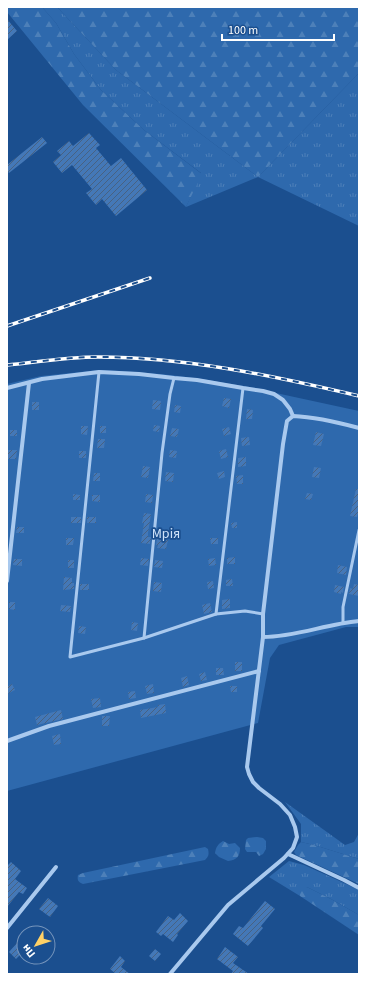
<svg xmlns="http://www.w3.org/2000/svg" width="366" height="981" font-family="'Source Sans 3',sans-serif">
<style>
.grass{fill:url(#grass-tufts)}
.forest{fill:url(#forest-firs)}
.garden{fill:#2e69ad}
.building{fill:url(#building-hatch)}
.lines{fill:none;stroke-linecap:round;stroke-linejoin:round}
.lane{stroke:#a9c9ee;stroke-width:3}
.street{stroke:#a9c9ee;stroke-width:4}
.rail-casing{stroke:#fff;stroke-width:3.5}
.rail{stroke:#1b4f8f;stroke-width:2;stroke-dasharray:6;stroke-linecap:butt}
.labels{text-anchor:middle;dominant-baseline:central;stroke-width:3.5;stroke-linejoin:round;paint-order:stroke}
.park-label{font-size:14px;fill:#cfe3fa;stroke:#1b4f8f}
</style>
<defs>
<pattern id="grass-tufts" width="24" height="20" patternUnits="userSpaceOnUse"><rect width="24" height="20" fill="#2e69ad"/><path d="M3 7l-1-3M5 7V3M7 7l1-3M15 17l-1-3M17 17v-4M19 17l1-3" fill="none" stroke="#4d80b9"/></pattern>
<pattern id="forest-firs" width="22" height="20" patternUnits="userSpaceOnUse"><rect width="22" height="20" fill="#2e69ad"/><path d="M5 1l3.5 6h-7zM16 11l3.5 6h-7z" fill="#4d80b9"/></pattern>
<pattern id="building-hatch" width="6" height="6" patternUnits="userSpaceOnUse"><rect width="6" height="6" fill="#4478b7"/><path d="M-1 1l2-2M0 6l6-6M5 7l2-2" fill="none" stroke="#486282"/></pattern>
</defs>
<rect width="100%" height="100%" fill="#1b4f8f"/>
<g class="grass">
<path d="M42,7H57L116,70L258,177L359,73V226L258,177L186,207L201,173L144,130L101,90L74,54L56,23Z"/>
<path d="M285,802L345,845L354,842L359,833V859L314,845L301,842V824Z"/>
<path d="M289,861L304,865L344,883L359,890V915L331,899L307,887L300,892V896L269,877Z"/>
</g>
<g class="forest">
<path d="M7,7H42L56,23L74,54L101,90L144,130L202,174L186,207L83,105L7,12Z"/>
<path d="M57,7H359V73L258,177L116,70Z"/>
<path d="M257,837L263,838L266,841V849L263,854L259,856L256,852H247L245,849L246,840L248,838Z"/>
<path d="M223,841L229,844L235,843L240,848C240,856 237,860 228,861L219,857L215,853C216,847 218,844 223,841Z"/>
<path d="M301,842L314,845L359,859V884L296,855L294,852L298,845Z"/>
<path d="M205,847L208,849C209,854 209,856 205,860L83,884C78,882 77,880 78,875L83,873Z"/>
<path d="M307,887L331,899L359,915V935L300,896V892L302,888Z"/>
</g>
<path class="garden" d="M100,370C142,372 184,375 225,383C243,386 260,388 276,393L359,411V627H346L279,645L270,658L258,723L7,791V384L41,376Z"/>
<g class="building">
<path d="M7,19L17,31L7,40Z"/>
<path d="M89,133L100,145L96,148L111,166L121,158L147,190L116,216L102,199L96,205L86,193L92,189L72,165L62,173L53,162L61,155L57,151L69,141L73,146Z"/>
<path d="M42,137L47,143L9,173L7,170V165Z"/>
<path d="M224,398L231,399L229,408L222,406Z"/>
<path d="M153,400L161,401L160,410L152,409Z"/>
<rect x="32" y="402" width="7" height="8"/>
<path d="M175,405L181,406L180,413L174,412Z"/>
<path d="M247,409L253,410L252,419H246Z"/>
<path d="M154,425L160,426L159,432L153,431Z"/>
<path d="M81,426H88L87,435L81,434Z"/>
<rect x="100" y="426" width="6" height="7"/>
<path d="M229,427L231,434L224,436L222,429Z"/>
<path d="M172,428L179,429L177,437L170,436Z"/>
<rect x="10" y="430" width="7" height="6"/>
<path d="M316,432L324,434L321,446L313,445Z"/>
<path d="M249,437L250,445L242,446L241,438Z"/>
<path d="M98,439H105L104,448H97Z"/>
<path d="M226,449L228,457L221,459L219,451Z"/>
<path d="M7,450H17L16,459H7Z"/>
<path d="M170,450L177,451L176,458L169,457Z"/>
<rect x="79" y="451" width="7" height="7"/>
<path d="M246,457V466L238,467V458Z"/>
<path d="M143,466L150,467L148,478L141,477Z"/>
<path d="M314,467L321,468L319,478L312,477Z"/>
<path d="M224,471L225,477L219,479L217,473Z"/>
<path d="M166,472L174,473L173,482L165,481Z"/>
<path d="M94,473H100V481H93Z"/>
<path d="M243,475V484H237L236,476Z"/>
<path d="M356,489H359V509L357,517L350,516Z"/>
<path d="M307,493L313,494L311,500L305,499Z"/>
<path d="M73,494L80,495V500H73Z"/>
<path d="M146,494L153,495L152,503L145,502Z"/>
<path d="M92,495H100V502L92,501Z"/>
<path d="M144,513L151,514L148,533V537H151L150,544L141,543L144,523H142Z"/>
<rect x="71" y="517" width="10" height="6"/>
<rect x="87" y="517" width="9" height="6"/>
<path d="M237,522V528H232L231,523Z"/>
<path d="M17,527H24V533H16Z"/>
<path d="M66,538H74L73,545H66Z"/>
<path d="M157,538L168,540L166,549L157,548L158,545H156Z"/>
<path d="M210,538H218V544H211Z"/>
<path d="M235,557V564H227V558Z"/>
<path d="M141,558L149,559L148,566L140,565Z"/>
<path d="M215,558L216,565L209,566L208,559Z"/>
<path d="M14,559H22V566L13,565Z"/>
<rect x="68" y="560" width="6" height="8"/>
<path d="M155,560L163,561L162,568L154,567Z"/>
<path d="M338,565L347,567L346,575L337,573Z"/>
<path d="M64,577L72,578V583H74V589L63,590Z"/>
<path d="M232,579L233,586H226V580Z"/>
<path d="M213,581L214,588L208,589L207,582Z"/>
<path d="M154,582L162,583L161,592L153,591Z"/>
<rect x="80" y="584" width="9" height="6"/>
<path d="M354,584L359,585V596L349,594L350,588L353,589Z"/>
<path d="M335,585L344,587L343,593L341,592V594L334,592Z"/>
<path d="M230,599V608L222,609V600Z"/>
<path d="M9,602H15V610L9,609Z"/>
<path d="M210,603L212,612L204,614L202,605Z"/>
<path d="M61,605L71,606L70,612L60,611Z"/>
<path d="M132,622L138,623L137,631L131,630Z"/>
<path d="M79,626L86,627L85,634L78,633Z"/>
<rect x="235" y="662" width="7" height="9"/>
<path d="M216,668H223L224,675H216Z"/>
<path d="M205,672L207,680L201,681L199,674Z"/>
<path d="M187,676L189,685L183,687L181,678Z"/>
<path d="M12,684L15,690L7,694V687Z"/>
<path d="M153,684L154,693L147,694L145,686Z"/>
<path d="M230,686H237V692H231Z"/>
<path d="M135,691L136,698L129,699L128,692Z"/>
<path d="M100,698L101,707L93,708L91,699Z"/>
<path d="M165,704L166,713L141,718L140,710L158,707V705Z"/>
<path d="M61,710L63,719L37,725L35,717Z"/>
<path d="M102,716H110L109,726H102Z"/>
<path d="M60,734L61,744L54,745L52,736Z"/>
<path d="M11,862L21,871L15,879L27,888L23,894L19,892L7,907V866Z"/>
<path d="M48,898L58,906L50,917L39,909Z"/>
<path d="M265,901L275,909L261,926L263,928L248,946L233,934L239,926L243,928Z"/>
<path d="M180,913L188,921L177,934L178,935L173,942L163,934L161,936L156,932L168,916L174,920Z"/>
<path d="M24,935V951L16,959L9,952Z"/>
<path d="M225,947L238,957L233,963L249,974H231L233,971L217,959Z"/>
<path d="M155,949L161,954L155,961L149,956Z"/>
<path d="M120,956L125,961L121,967L130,974H116L110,969Z"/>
</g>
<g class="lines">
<g class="lane">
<path d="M99,372L70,657L144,638L216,614L245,611L263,614"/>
<path d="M216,614L243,388"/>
<path d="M343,623V607L359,530"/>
<path d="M144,638L162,453L170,394L174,378"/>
</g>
<g class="street">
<path d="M7,388L42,379L99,372L139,374L174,378L197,380L243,388L263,391L274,394L283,400L290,409L293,416"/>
<path d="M7,581L29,383"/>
<path d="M263,637C295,637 326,624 359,621"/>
<path d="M7,741L49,726L259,671"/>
<path d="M288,854L344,880L359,888"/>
<path d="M7,928L56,867"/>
<path d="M170,974L228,905L284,858L293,848L297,837L295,827L290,815L280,804L259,788L253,782L249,774L247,767L263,637V614L283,444L287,421L293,416C316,417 337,422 359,428"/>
</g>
<g class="rail-casing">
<g id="rail">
<path d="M7,326L150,278"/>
<path d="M7,365C37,362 67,357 98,357C186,357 274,376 359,396"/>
</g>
</g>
<use href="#rail" class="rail"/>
</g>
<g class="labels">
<g class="park-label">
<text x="166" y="534">Мрія</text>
</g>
</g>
<rect width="366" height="981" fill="none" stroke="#ffffff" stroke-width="16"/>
<g transform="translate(36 945) rotate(231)"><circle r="19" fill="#1b4f8f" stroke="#7695bc"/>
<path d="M0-3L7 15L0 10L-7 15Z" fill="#ffd166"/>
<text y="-6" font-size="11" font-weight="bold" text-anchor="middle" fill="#ffffff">Пн</text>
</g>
<path d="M222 34v6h112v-6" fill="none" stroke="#ffffff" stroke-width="2"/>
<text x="228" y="34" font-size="12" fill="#ffffff" stroke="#1b4f8f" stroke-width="3" paint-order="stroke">100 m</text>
</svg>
